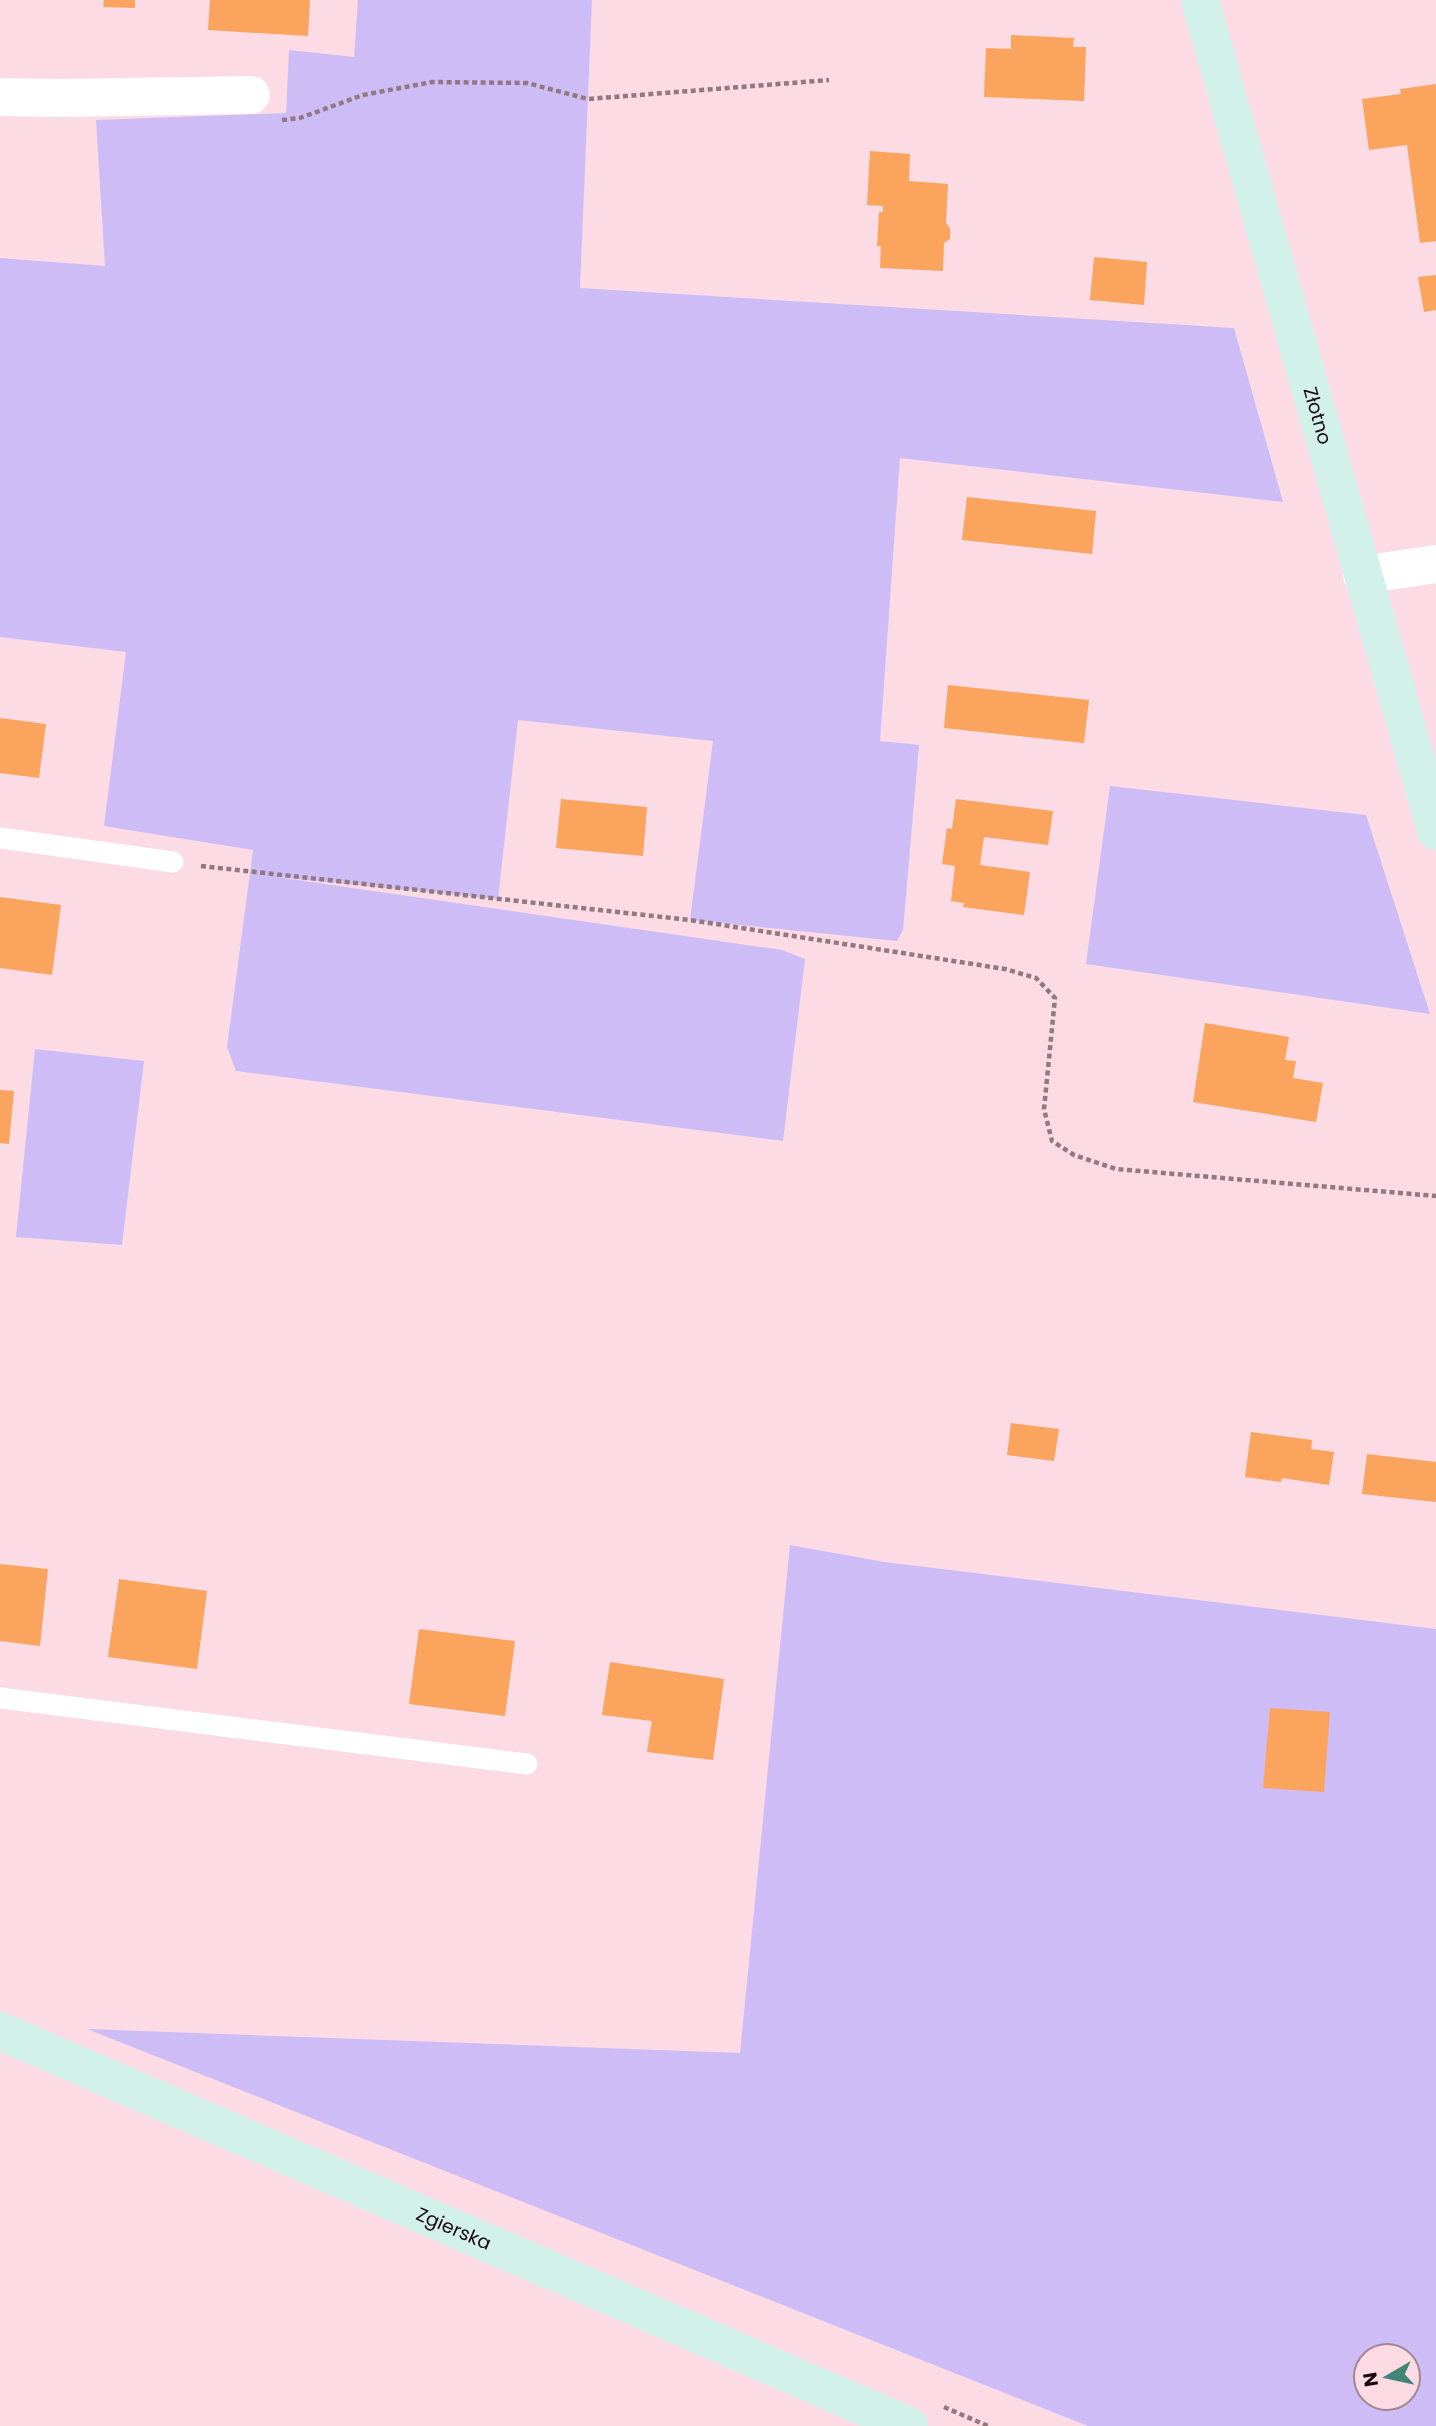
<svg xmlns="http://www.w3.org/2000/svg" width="1436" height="2426" font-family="Poppins,sans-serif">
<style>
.green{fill:#cebcf6;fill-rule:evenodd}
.building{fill:#faa45e}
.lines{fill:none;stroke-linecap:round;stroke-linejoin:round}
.path{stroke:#927881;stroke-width:4.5;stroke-dasharray:5 3.5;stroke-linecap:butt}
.lane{stroke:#fff;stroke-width:21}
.street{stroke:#fff;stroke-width:38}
.secondary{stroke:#d3f1eb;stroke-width:38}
.labels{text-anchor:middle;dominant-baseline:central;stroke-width:5;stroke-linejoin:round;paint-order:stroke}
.street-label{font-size:19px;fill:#1a090f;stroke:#fcdbe5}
</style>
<rect width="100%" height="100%" fill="#fcdbe5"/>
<g class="green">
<path d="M358,0H592L580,288L1234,328L1283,502L900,458L880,741L919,745L903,930L897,941L690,920L713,741L518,720L498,899L277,877L782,950L805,959L783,1141L236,1071L227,1047L253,850L104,826L126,652L0,637V258L105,266L96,120L286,113L289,50L354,57Z"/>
<path d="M1110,786L1366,815L1430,1014L1086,964Z"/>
<path d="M35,1049L144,1061L122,1245L16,1237Z"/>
<path d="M790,1545L884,1562L1436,1629V2426H1088L87,2029L740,2053ZM1366,2356H1408V2398H1366Z"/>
</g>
<g class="building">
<path d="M104,0H135V8L103,7Z"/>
<path d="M210,0H310L308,36L208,30Z"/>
<path d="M1011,35L1074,38L1073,47H1086L1084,101L984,97L986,48L1011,49Z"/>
<path d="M1436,84V241L1420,243L1407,145L1369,150L1362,99L1401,94L1400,89Z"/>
<path d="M870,151L910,154L909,181L948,184L946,223L950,228V239L944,243L943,271L880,268L881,246H877L879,212H883V206L867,205Z"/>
<path d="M1094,257L1147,262L1144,305L1090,300Z"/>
<path d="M1436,275V310L1424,312L1418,277Z"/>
<path d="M967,497L1096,511L1092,554L962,540Z"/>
<path d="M948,685L1089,700L1084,743L944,728Z"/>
<path d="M0,718L46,724L39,778L0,773Z"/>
<path d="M561,799L647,807L643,856L556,848Z"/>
<path d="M956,799L1053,811L1048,845L984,837L980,865L1030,872L1024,915L963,907L964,903L951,901L955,866L942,864L947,828L952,829Z"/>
<path d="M0,897L61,905L52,975L0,968Z"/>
<path d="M1205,1023L1289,1037L1285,1060L1296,1061L1293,1078L1323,1083L1316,1122L1193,1102Z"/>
<path d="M0,1090L14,1091L9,1144L0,1143Z"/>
<path d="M1011,1423L1059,1429L1054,1461L1007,1455Z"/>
<path d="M1251,1432L1312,1440L1311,1449L1334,1452L1329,1485L1282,1478L1281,1482L1245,1477Z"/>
<path d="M1367,1454L1436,1462V1502L1362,1494Z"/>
<path d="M0,1564L48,1569L40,1646L0,1641Z"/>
<path d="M119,1579L207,1591L197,1669L108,1657Z"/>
<path d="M419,1629L515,1641L505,1716L409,1704Z"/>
<path d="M610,1662L724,1679L713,1760L647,1752L652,1721L602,1715Z"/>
<path d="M1270,1708L1330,1712L1324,1792L1263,1788Z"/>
</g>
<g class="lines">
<g class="path">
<path d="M282,120L300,118L363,95L432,82L527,83L588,99L829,80"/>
<path d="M201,866L690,920L1005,969L1036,978L1055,998L1044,1109L1052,1141L1074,1155L1116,1169L1436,1196"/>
<path d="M944,2407L988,2426"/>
</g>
<g class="lane">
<path d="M0,838L173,862"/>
<path d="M0,1698L527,1764"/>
</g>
<g class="street">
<path d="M0,97L60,98L251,95"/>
<path d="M1362,575L1436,564"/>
</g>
<g class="secondary">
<path id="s1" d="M1200,0L1436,831"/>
<path id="s2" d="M0,2031L909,2426"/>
</g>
</g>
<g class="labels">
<g class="street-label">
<text stroke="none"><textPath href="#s1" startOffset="432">Złotno</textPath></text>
<text stroke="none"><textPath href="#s2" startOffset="495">Zgierska</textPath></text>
</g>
</g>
<g transform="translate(1387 2377) rotate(261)"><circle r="33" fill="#fcdbe5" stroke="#a2878f" stroke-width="2"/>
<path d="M0-5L12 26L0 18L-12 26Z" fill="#428577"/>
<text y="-10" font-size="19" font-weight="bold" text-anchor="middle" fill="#1a090f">N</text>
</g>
</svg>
